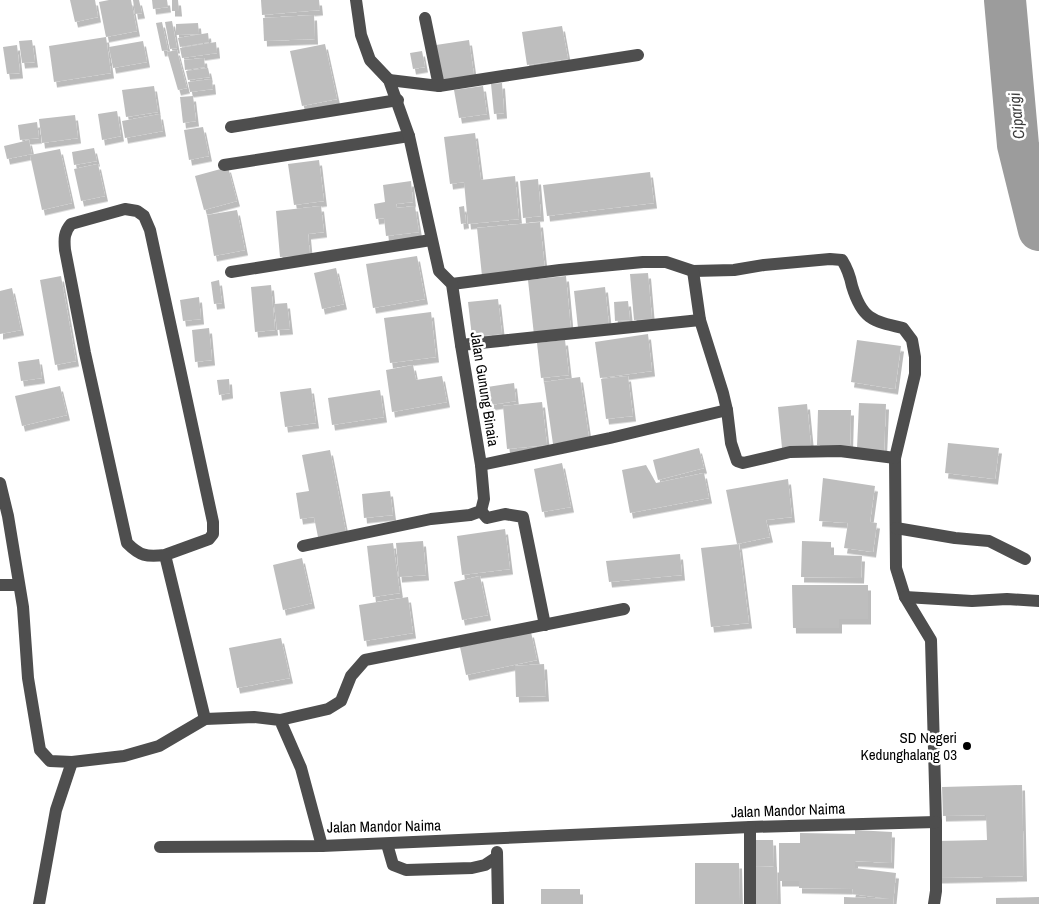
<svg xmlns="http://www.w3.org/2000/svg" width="1039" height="904" font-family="'Archivo Narrow',sans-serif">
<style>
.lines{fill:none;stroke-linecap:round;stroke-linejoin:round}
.river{stroke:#9c9c9c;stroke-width:42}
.building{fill:#bebebe;filter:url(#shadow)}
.minor{stroke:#4e4e4e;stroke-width:12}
.poi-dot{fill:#000;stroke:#fff;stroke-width:2}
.labels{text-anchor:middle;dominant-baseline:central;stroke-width:5;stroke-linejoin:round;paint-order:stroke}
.street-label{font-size:15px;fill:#000;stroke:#fff}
.poi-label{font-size:15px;fill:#000;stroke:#fff;text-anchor:end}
.water-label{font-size:16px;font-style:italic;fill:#3d3d3d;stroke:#fff}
</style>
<defs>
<filter id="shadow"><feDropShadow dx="3" dy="5.5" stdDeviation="0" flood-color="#0004"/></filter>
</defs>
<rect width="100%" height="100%" fill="#fff"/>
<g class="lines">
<path class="river" d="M1005,0L1018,145L1039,230"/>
</g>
<g class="building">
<path d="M70,0H95L98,17L75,22Z"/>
<path d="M109,0H131L137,31L106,37L99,2Z"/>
<path d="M133,0H139L142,13L135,14Z"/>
<path d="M152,0H167L168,7L153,9Z"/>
<path d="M172,0H178L179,11H172Z"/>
<path d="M261,0H319L320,10L262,15Z"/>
<path d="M314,15L315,39L264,41L263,18Z"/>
<path d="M172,21L177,48L170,49L165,22Z"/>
<path d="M162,22L168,50L162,51L156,23Z"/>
<path d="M198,23L199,34L176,35V24Z"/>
<path d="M562,26L568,59L527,65L522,32Z"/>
<path d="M208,33L209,42L180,47L178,38Z"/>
<path d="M106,37L111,73L54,82L49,46Z"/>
<path d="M32,40L35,62L22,63L19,41Z"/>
<path d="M469,40L474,75L442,81L436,45Z"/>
<path d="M143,41L147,62L113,68L109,47Z"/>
<path d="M216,42L217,53L182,58L180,48Z"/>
<path d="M325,44L337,99L302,106L290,51Z"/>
<path d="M17,45L20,73L7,74L3,47Z"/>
<path d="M177,50L187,88L178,90L167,52Z"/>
<path d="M422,51L425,67L413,69L410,53Z"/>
<path d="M204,58L205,67L185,70L184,60Z"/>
<path d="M208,68L210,77L188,80L186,71Z"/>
<path d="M212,79L213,89L190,92L188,82Z"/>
<path d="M502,83L504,113L494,114L491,84Z"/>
<path d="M154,86L158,112L126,117L122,90Z"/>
<path d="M483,86L487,114L459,118L454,90Z"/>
<path d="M193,96L196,121L183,123L180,97Z"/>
<path d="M117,111L121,136L102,140L98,114Z"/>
<path d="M160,114L163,131L125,138L122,121Z"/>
<path d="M75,115L78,138L42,143L39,119Z"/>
<path d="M37,122L39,138L20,140L18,125Z"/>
<path d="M203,127L209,156L189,160L184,130Z"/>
<path d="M475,133L481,180L515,176L519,219L468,224L464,182L450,184L444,137Z"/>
<path d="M29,140L32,154L7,159L4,146Z"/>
<path d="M94,148L97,161L74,165L72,152Z"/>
<path d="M60,149L72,203L42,210L30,155Z"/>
<path d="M319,160L324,201L294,205L288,164Z"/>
<path d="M98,164L105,196L81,201L74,169Z"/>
<path d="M228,167L237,201L204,210L195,176Z"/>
<path d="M650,172L654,203L547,216L543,185Z"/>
<path d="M538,179L541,216L523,218L520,181Z"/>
<path d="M411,181L413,202L396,204L397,208L415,206L419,232L386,236L384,218L376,219L374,204L385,202L383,185Z"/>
<path d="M321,206L324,232L308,234L310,255L280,257L276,211Z"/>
<path d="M464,206L466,223L461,224L459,207Z"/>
<path d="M237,210L245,250L214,256L207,215Z"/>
<path d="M540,222L545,270L482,276L477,228Z"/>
<path d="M417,256L425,299L373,308L366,264Z"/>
<path d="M336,268L344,304L322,309L314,273Z"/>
<path d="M648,273L652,319L634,320L630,274Z"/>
<path d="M61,276L76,361L55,365L40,280Z"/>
<path d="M566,276L571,331L534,335L528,280Z"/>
<path d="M219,280L222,303L214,304L211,282Z"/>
<path d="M271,285L275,330L255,332L251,287Z"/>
<path d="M605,287L609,325L578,328L574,291Z"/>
<path d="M12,288L21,330L0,334V291Z"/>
<path d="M199,297L201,319L183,321L180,300Z"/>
<path d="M498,299L502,334L472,337L468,302Z"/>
<path d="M628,301L630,320L615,321L614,302Z"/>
<path d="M287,303L290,329L277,330L274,304Z"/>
<path d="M431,312L436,357L390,363L384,318Z"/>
<path d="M209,328L212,360L195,362L192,330Z"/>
<path d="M648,334L652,371L600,378L595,342Z"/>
<path d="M565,340L569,375L541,378L537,343Z"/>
<path d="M857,340L901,346L895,389L851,382Z"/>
<path d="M39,359L42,378L21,381L18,362Z"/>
<path d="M413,365L416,380L442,376L447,402L392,412L386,370Z"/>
<path d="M628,376L633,416L606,419L601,379Z"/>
<path d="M580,377L589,438L553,444L544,382Z"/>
<path d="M229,379L230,393L219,395L217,380Z"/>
<path d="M514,383L516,401L484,406L481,388Z"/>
<path d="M60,386L67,415L22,426L15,396Z"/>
<path d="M311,388L316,423L285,427L280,392Z"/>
<path d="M380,390L384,417L332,425L328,398Z"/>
<path d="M542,402L547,445L507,449L503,406Z"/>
<path d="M859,403L886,404L884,451L857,449Z"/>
<path d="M807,404L811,445L782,448L778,407Z"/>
<path d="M818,410H851L850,446L817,445Z"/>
<path d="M948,443L999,448L995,479L945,473Z"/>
<path d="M699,448L704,468L658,480L653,460Z"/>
<path d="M330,450L346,532L318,537L314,517L300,519L296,493L309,491L302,455Z"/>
<path d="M562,463L571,507L542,512L534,469Z"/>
<path d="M646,465L656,483L704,473L709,498L630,513L622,470Z"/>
<path d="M823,478L875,486L870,522L877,523L873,552L844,548L848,523L819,521Z"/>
<path d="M788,479L792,517L766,520L770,537L737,544L726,490Z"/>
<path d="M390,491L393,515L364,518L362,494Z"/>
<path d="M505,529L510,569L462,575L457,536Z"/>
<path d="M423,541L426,575L399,577L396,543Z"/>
<path d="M802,541L831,542V555L862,556L861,578L801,577Z"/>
<path d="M393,543L400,593L373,597L367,546Z"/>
<path d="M739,544L749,623L711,627L701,548Z"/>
<path d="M680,554L682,575L609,582L606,561Z"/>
<path d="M302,558L312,603L283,610L273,565Z"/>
<path d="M480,576L488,615L462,620L454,582Z"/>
<path d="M792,585H868V619H839V628H793Z"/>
<path d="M408,597L413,633L364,641L359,605Z"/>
<path d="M531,632L537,660L466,675L460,647Z"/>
<path d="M281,638L290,678L237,688L229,648Z"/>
<path d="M544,664L546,696L516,697L515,666Z"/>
<path d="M1022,785L1024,876L937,878V841L987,840L986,815L943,816L942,787Z"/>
<path d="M855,830L892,832L891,863L855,861V868L896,873L893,904H844V897L890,899L852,894L853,889L799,888V881H779V843H800V833L855,834Z"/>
<path d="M754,840H773L774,866L754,867Z"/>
<path d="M695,863H739L740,904H695Z"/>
<path d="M754,867H777L778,904H754Z"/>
<rect x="541" y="889" width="39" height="15"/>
<path d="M1039,897V904H996V898Z"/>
</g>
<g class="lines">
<g class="minor">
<path d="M425,18L439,86"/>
<path d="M389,80L439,86L638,55"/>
<path d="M231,127L398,100"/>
<path d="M224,165L409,136"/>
<path d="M231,272L431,240"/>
<path d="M452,284L560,270L643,262H666L693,271L734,270L764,265L830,259L842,260C847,268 850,276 852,286C862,319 872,321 903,328L912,340L915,357V374L895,458L896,568L905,597L931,640L936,822V891L934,904"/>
<path d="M461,345L700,320"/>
<path d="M727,410L731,443L737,461L743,463L790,452L840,451L895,458"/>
<path d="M481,465L610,438L727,410L723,393L700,320L693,271"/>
<path d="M0,483L8,516L23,607L28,678L40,750L50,761L72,762L124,756L159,746L205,719L254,717L280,720L301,768L322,846"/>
<path d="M481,511L487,518L505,514L523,517L545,625"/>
<path d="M896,528L955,538L989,541L1025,559"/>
<path d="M303,546L431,519L470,515L481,511L484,499L481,465L461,345L452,284L439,271L409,136L389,80L370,60L361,35L356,0"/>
<path d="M165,555L209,539L213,534V522L150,230L144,216L137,211L125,209L71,224C64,232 64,239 65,250L85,353L127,543C140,556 146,557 165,555L205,719"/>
<path d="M0,585H19"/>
<path d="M905,597L972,601L1007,599L1039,601"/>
<path d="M280,720L328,709L341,701L351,676L365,660L624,609"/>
<path d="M387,844L393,865L406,870L472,868L485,865L497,857"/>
<path d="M160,847L322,846L750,827L936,822"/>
<path d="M497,852L498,904"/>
<path d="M39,904L56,810L72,762"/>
<path d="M750,904V827"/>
</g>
</g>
<circle class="poi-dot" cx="967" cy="746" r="5"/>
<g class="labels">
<g class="street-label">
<text transform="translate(485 389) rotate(81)">Jalan Gunung Binaia</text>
<text transform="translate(788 810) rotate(-2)">Jalan Mandor Naima</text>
<text transform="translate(384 826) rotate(-1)">Jalan Mandor Naima</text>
</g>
<g class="poi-label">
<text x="957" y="737">SD Negeri<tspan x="957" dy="17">Kedunghalang 03</tspan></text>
</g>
<g class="water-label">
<text transform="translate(1016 116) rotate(-96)">Ciparigi</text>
</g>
</g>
</svg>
